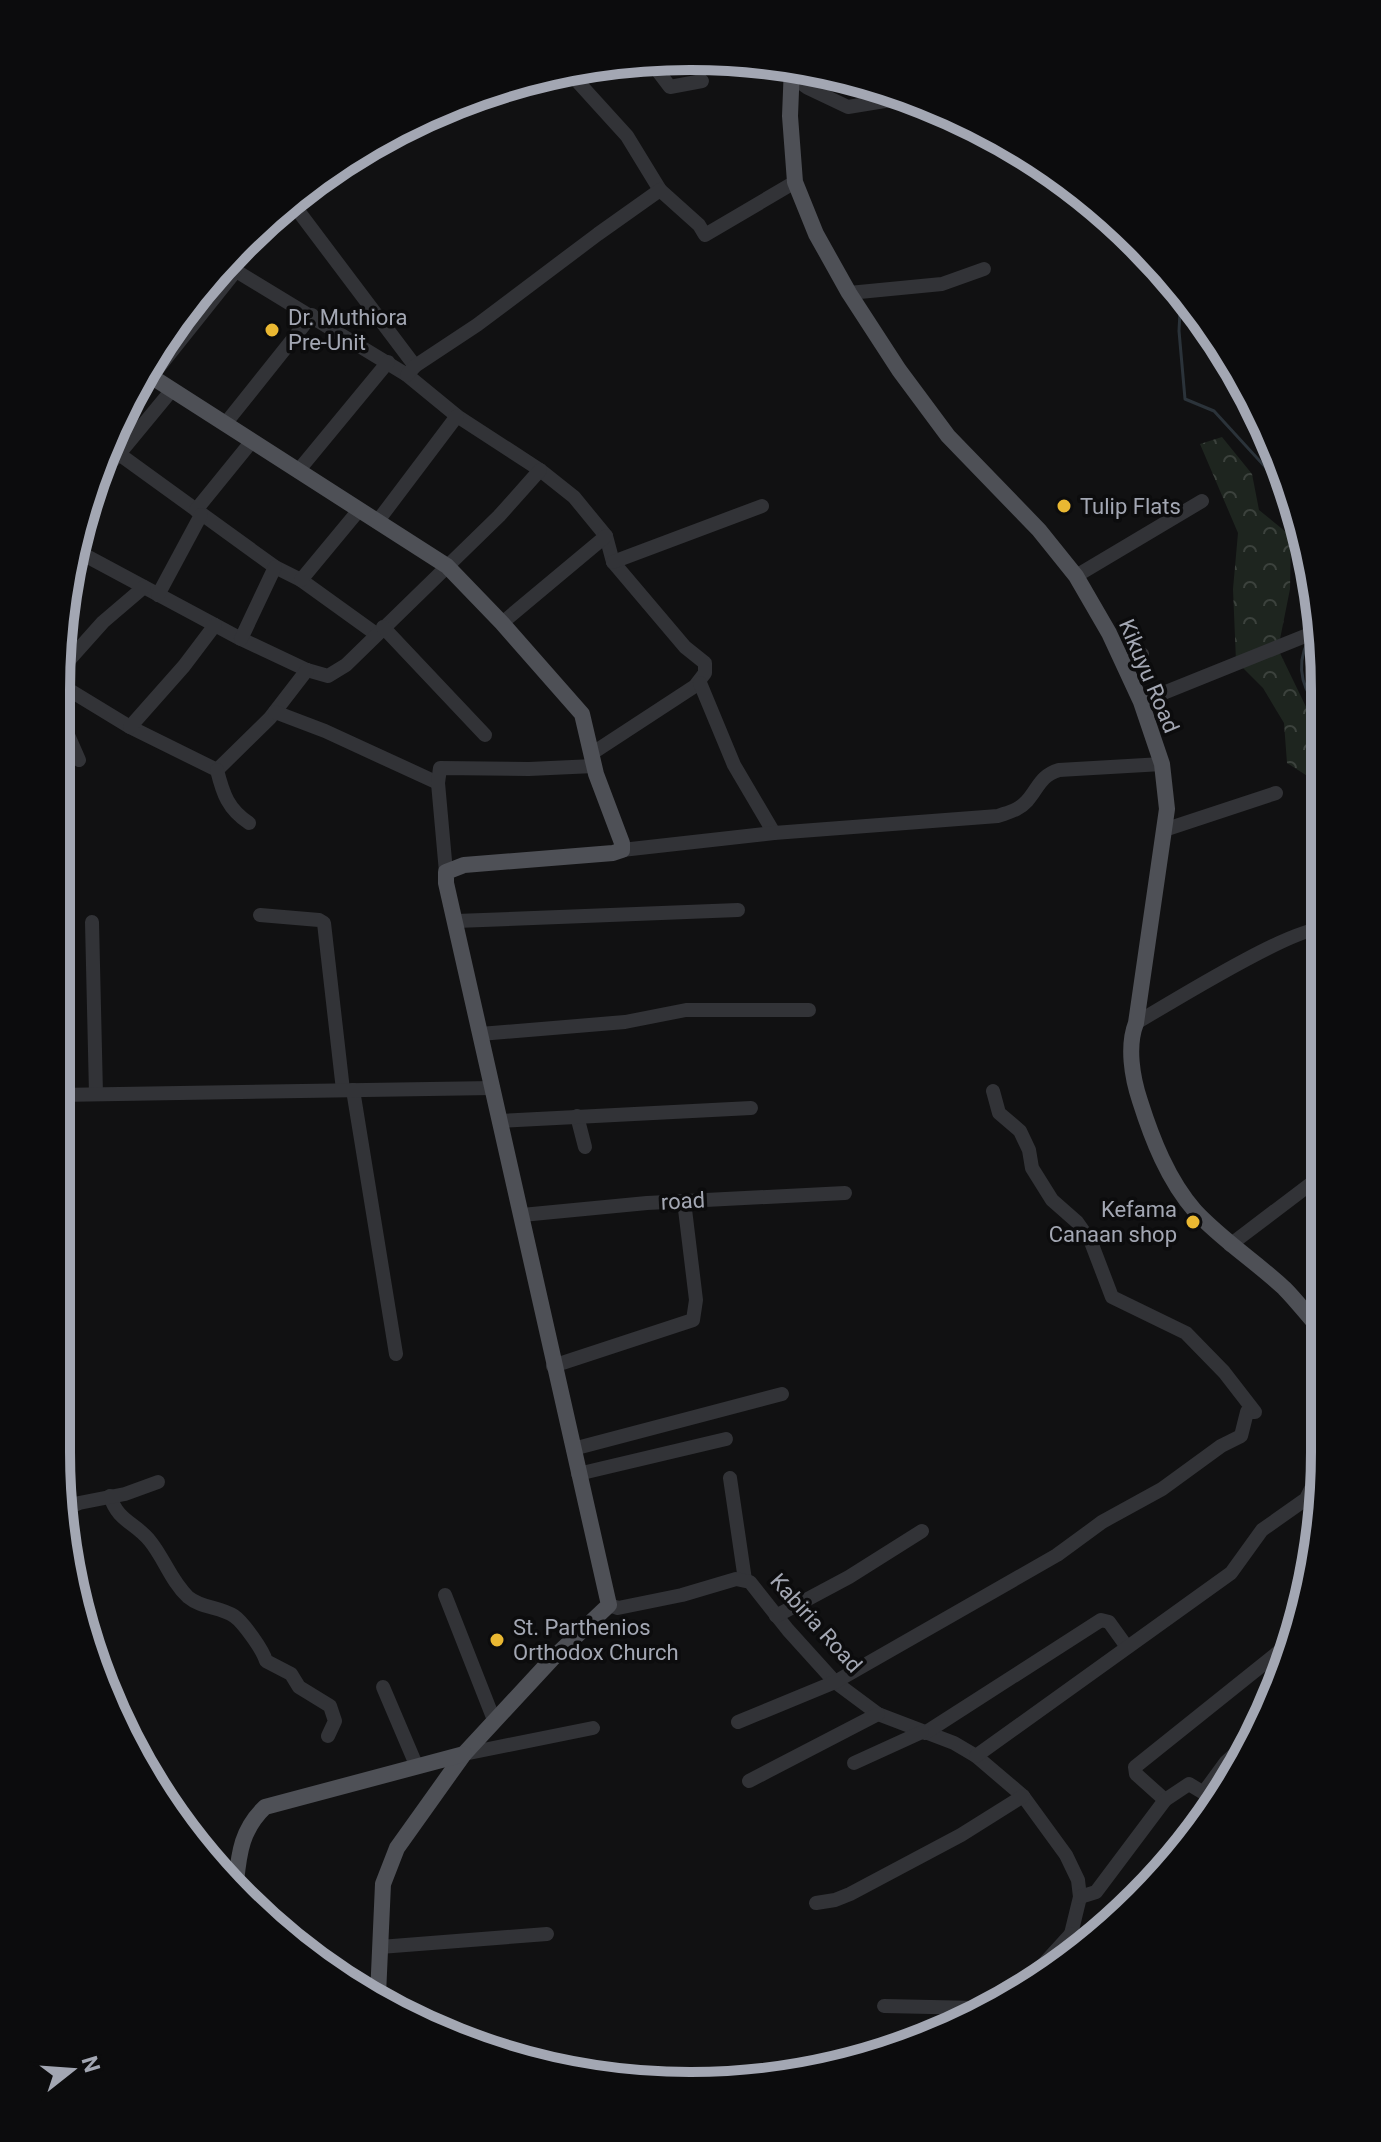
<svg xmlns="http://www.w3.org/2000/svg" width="1381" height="2142" font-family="Roboto,sans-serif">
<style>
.forest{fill:url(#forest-crowns)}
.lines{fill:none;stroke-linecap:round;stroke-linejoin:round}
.stream{stroke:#2b333a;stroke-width:3}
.minor{stroke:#323337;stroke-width:14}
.major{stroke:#4e5056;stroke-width:16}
.poi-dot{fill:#eab832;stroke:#0c0c0d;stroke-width:3}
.labels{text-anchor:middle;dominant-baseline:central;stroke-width:7;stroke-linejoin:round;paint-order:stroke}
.poi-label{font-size:22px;fill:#a3a7b3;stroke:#0c0c0d;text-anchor:start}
.street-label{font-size:22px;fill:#a3a7b3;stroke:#0c0c0d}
.rim{fill:none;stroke:#a3a7b3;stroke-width:10}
</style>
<defs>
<pattern id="forest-crowns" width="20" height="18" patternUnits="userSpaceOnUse" patternTransform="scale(2)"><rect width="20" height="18" fill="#1e251f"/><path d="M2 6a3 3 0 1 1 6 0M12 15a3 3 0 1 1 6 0" fill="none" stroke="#3c423d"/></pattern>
</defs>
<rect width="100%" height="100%" fill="#111112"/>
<path class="forest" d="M1222,437L1252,474L1259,510L1291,536L1290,589L1278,649L1323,742V786L1287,763L1284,723L1263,688L1236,661L1233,589L1238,533L1200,444Z"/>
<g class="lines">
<g class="stream">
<path d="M1181,291L1179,331L1185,399L1214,411L1279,482L1294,503V531L1300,555L1308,626"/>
<path d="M1308,641C1294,669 1304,692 1323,715"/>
</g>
<g class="minor">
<path d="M648,58L670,87L702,81"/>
<path d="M568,71L627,136L660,190"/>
<path d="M791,76L808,88L848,107L903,98"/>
<path d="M290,200L415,366"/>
<path d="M276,214L293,204"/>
<path d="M223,263L407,375L457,416L540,470L574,497L606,536L613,562L685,647L705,663V673L695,686L591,754"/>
<path d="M849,293L942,284L984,269"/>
<path d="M407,375L415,366L477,325L598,234L660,190L699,225L705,235L795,182"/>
<path d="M152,376L235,272"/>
<path d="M225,424L312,315"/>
<path d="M119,454L275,567L301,580L376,634"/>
<path d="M298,471L388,362"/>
<path d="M96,478L119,454L171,391"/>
<path d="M196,510L252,441"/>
<path d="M377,522L457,416"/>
<path d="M77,551L241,639L307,670L328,676L346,665L499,516L540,470"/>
<path d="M613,562L762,506"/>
<path d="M1076,576L1202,501"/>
<path d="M301,580L359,510"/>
<path d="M158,595L201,515"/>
<path d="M502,623L606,536"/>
<path d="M383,627L485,735"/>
<path d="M241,639L275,567"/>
<path d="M1124,665L1142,654"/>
<path d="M61,669L103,622L144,587"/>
<path d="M700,683L734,765L774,833"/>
<path d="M61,685L130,727L217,770L270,718L307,670"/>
<path d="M1141,702L1320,630"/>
<path d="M275,712L325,731L438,783"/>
<path d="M61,719L79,760"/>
<path d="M130,727L184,666L215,625"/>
<path d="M217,770C223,794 228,809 249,823"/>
<path d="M1164,830L1276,793"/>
<path d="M622,850L774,833L998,816C1009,812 1019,810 1027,801C1039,787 1040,776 1059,770L1162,764"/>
<path d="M446,872L438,783L440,768L529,769L594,766"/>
<path d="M260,915L319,920L324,923L343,1090"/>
<path d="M456,921L738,910"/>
<path d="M92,922L96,1094"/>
<path d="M1136,1023C1165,1006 1299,923 1322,930"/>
<path d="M480,1034L625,1022L686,1010H809"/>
<path d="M353,1090L396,1354"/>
<path d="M58,1095L493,1088"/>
<path d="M577,1116L585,1147"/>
<path d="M500,1121L751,1108"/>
<path d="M522,1215L647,1203L845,1193"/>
<path d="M1230,1245L1321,1176"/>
<path d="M553,1366L693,1320L696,1300L684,1201"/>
<path d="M573,1449L782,1394"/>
<path d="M578,1474L726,1439"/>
<path d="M730,1478L745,1580"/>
<path d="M110,1496C118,1522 135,1522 150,1541C164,1558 171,1581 188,1597C201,1608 220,1607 234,1616C243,1622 263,1650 266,1661L291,1674L299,1687L330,1706L335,1721L328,1736"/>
<path d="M65,1509L79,1503L125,1494L158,1482"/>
<path d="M445,1595L494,1720"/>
<path d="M609,1605L618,1608L682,1595L736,1579L750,1582L788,1630L835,1682L878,1714L954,1743L976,1756L1023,1796L1066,1855L1078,1880L1080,1897L1071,1934L1076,1950"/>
<path d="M776,1616L849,1577L922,1531"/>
<path d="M383,1687L417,1767"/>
<path d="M738,1722L835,1682L1057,1555L1102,1522L1162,1489L1221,1446L1241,1436L1247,1412H1255L1224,1372L1186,1333L1112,1297L1091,1242L1077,1222L1052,1200L1032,1168L1029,1150L1020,1131L999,1113L993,1091"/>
<path d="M925,1733L1101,1620L1109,1622L1127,1647"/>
<path d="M464,1754L593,1728"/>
<path d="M976,1756L1231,1573L1262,1530L1306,1499L1317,1477"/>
<path d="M854,1763L922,1732"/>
<path d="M749,1781L878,1714"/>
<path d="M1204,1792L1226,1762L1246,1744"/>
<path d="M1165,1800L1136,1774L1135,1767L1291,1642"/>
<path d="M1080,1897L1096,1892L1165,1800L1189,1784L1212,1798"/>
<path d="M816,1903L835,1900L850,1894L961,1835L1023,1796"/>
<path d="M380,1947L547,1934"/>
<path d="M1020,1990L1071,1934"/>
<path d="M884,2006L979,2008"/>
</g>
<g class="major">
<path d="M792,66L790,116L795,182L816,234L849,293L899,370L948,436L1039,530L1076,576L1109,633L1141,702L1162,764L1167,809L1136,1023C1127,1046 1132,1077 1140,1101C1152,1139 1168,1180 1195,1211C1222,1240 1255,1261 1284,1288C1297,1301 1308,1316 1321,1330"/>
<path d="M149,375L447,566L502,623L582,714L596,774L622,843V850L613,853L464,865L446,872V883L609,1605L552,1659L464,1754L397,1848L383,1884L378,1995"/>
<path d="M236,1882C239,1852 242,1829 265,1807L464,1754"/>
</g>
</g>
<g class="poi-dot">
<circle cx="272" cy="330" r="8"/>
<circle cx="1064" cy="506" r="8"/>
<circle cx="1193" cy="1222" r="8"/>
<circle cx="497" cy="1640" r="8"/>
</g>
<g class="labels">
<g class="poi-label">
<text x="288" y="317">Dr. Muthiora<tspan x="288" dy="25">Pre-Unit</tspan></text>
<text x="1080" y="506">Tulip Flats</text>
<text x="1177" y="1209" text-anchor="end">Kefama<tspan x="1177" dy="25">Canaan shop</tspan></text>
<text x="513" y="1627">St. Parthenios<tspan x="513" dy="25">Orthodox Church</tspan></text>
</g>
<g class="street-label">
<text transform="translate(1149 676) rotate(67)">Kikuyu Road</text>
<text transform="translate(683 1201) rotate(-3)">road</text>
<text transform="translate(816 1623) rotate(48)">Kabiria Road</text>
</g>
</g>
<path d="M0 0H1381V2142H0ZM690 70H691A620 620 0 0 1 1311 690V1452A620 620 0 0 1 691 2072H690A620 620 0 0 1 70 1452V690A620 620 0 0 1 690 70Z" fill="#0c0c0d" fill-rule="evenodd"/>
<path class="rim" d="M690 70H691A620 620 0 0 1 1311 690V1452A620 620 0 0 1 691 2072H690A620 620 0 0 1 70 1452V690A620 620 0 0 1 690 70Z"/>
<g transform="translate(72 2070) rotate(73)" stroke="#0c0c0d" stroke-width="6" paint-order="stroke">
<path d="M0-6L14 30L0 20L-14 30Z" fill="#a3a7b3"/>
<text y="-12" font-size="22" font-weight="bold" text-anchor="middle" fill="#a3a7b3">N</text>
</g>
</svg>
